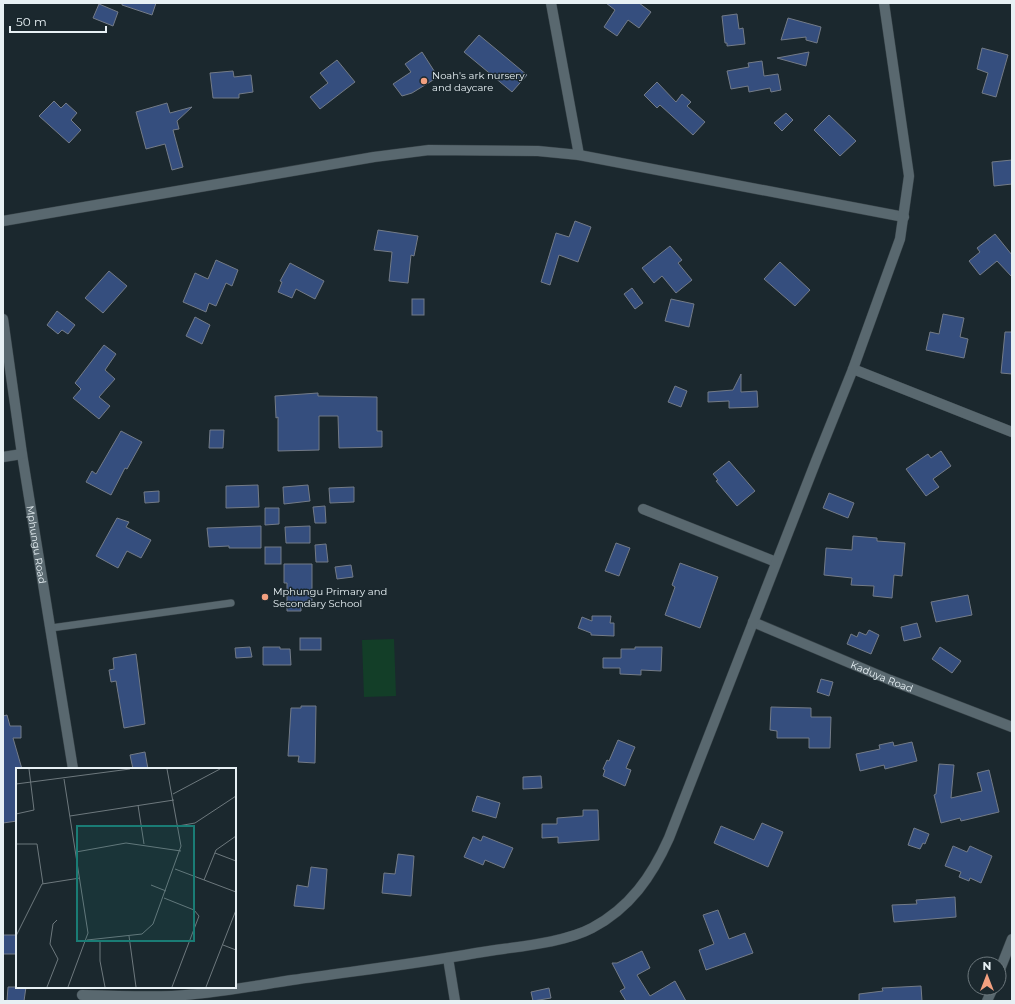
<svg xmlns="http://www.w3.org/2000/svg" width="1015" height="1004" font-family="Montserrat,sans-serif">
<style>
.green{fill:#133e28}
.building{fill:#354e7e;stroke:#737b87}
.lines{fill:none;stroke-linecap:round;stroke-linejoin:round}
.service-casing{stroke:#374247;stroke-width:8}
.minor-casing{stroke:#374247;stroke-width:11}
.service{stroke:#59686f;stroke-width:7}
.minor{stroke:#59686f;stroke-width:10}
.poi-dot{fill:#f2a080;stroke:#1b282e;stroke-width:1.5}
.labels{text-anchor:middle;dominant-baseline:central;stroke-width:3;stroke-linejoin:round;paint-order:stroke}
.poi-label{font-size:10px;fill:#e7f0f4;stroke:#1b282e;text-anchor:start}
.street-label{font-size:10px;fill:#e7f0f4;stroke:#1b282e}
.inset-road{fill:none;stroke:#6d787d;stroke-width:1}
.view{fill:#1a7c75;fill-opacity:0.15;stroke:#1a7c75;stroke-width:2}
.inset-edge{fill:none;stroke:#e7f0f4;stroke-width:2}
</style>
<rect width="100%" height="100%" fill="#1b282e"/>
<path class="green" d="M394,639L396,696L364,697L362,640Z"/>
<g class="building">
<path d="M122,3H156L152,15L122,5Z"/>
<path d="M606,3H639L651,12L639,28L628,20L617,36L604,27L615,10Z"/>
<path d="M99,4L118,12L113,26L93,18Z"/>
<path d="M737,14L739,29L743,28L745,44L727,46V43H725L722,16Z"/>
<path d="M788,18L821,27L817,43L806,40V37L781,40Z"/>
<path d="M479,35L527,75L512,92L464,52Z"/>
<path d="M982,48L1008,55L996,97L982,93L988,73L977,69Z"/>
<path d="M422,52L438,77L412,93L402,96L393,84L411,72L405,64Z"/>
<path d="M809,52L806,66L777,58Z"/>
<path d="M337,60L355,82L320,109L310,97L328,83L320,73Z"/>
<path d="M762,61L764,76L778,74L781,90L771,92L770,88L749,92L748,86L731,89L727,71L749,67L748,63Z"/>
<path d="M233,71L234,77L251,75L253,92L239,94V98H213L210,73Z"/>
<path d="M657,82L676,102L682,94L691,102L687,106L705,122L693,135L660,105L657,108L644,95Z"/>
<path d="M54,101L61,108L66,103L77,113L71,120L81,130L69,143L39,116Z"/>
<path d="M167,103L170,113L192,107L177,121L179,129L173,130L183,167L172,170L165,144L146,149L136,112Z"/>
<path d="M786,113L793,120L782,131L774,123Z"/>
<path d="M829,115L856,141L840,156L814,130Z"/>
<path d="M1012,160V184L994,186L992,162Z"/>
<path d="M575,221L591,227L578,262L559,255L550,285L541,282L556,233L569,237Z"/>
<path d="M378,230L418,236L414,256L411,255L408,283L389,281L392,252L374,250Z"/>
<path d="M995,234L1012,255V277L997,261L980,275L969,261L980,252L977,248Z"/>
<path d="M670,246L682,260L678,263L692,280L676,293L662,276L654,283L642,268Z"/>
<path d="M216,260L238,270L232,286L226,283L216,306L209,303L206,312L183,302L195,273L208,279Z"/>
<path d="M780,262L810,290L795,306L764,279Z"/>
<path d="M290,263L324,281L315,299L296,289L292,298L278,292L282,282L280,281Z"/>
<path d="M109,271L127,286L103,313L85,298Z"/>
<path d="M632,288L643,303L635,309L624,294Z"/>
<rect x="412" y="299" width="12" height="16"/>
<path d="M671,299L694,304L689,327L665,321Z"/>
<path d="M57,311L75,325L68,334L62,330L58,334L47,325Z"/>
<path d="M943,314L964,318L960,337L968,339L964,358L926,350L930,332L939,334Z"/>
<path d="M195,317L210,325L202,344L186,336Z"/>
<path d="M1005,332H1012V374L1001,373Z"/>
<path d="M104,345L116,354L105,370L115,379L99,397L110,406L99,419L73,398L81,389L75,383Z"/>
<path d="M741,374V392L757,391L758,407L729,408V401L708,402V392L733,390Z"/>
<path d="M675,386L687,391L681,407L668,402Z"/>
<path d="M318,393V396L377,397V431H382V447L339,448L338,416H319V450L278,451V417L276,418L275,396Z"/>
<path d="M210,430H224L223,448H209Z"/>
<path d="M121,431L142,442L127,469L125,468L111,495L86,482L92,471L96,474Z"/>
<path d="M941,451L951,466L933,479L939,487L926,496L906,469L928,454L931,458Z"/>
<path d="M729,461L755,491L737,506L716,481L718,480L713,474Z"/>
<path d="M258,485L259,507L226,508V486Z"/>
<path d="M308,485L310,501L284,504L283,487Z"/>
<path d="M354,487V502L330,503L329,488Z"/>
<path d="M159,491V502L145,503L144,492Z"/>
<path d="M829,493L854,503L848,518L823,508Z"/>
<path d="M325,506L326,523H315L313,507Z"/>
<path d="M265,508H279V524L265,525Z"/>
<path d="M117,518L129,522L126,527L151,540L141,558L127,551L118,568L96,556Z"/>
<path d="M261,526V548H229V546L209,547L207,528Z"/>
<path d="M310,526V543H286L285,527Z"/>
<path d="M853,536L877,538V541L905,543L902,576L894,575L892,598L873,596L874,586L851,585L852,578L824,575L826,548L852,550Z"/>
<path d="M616,543L630,548L619,576L605,571Z"/>
<path d="M326,544L328,562H316L315,545Z"/>
<rect x="265" y="547" width="16" height="17"/>
<path d="M680,563L718,577L700,628L665,615L675,587L672,585Z"/>
<path d="M284,564H312V604L301,606V611H287V583H284Z"/>
<path d="M351,565L353,577L337,579L335,567Z"/>
<path d="M968,595L972,615L936,622L931,602Z"/>
<path d="M592,616H611L610,623H614V636L591,635V633L578,628L582,617L592,621Z"/>
<path d="M917,623L921,637L904,641L901,627Z"/>
<path d="M869,630L879,635L871,654L847,644L851,634L857,637L859,632L866,635Z"/>
<rect x="300" y="638" width="21" height="12"/>
<path d="M250,647L252,657L236,658L235,648Z"/>
<path d="M263,647H280V649H290L291,665H263Z"/>
<path d="M635,647H662L661,671L641,670V675L620,674V668H603V658H621V649H635Z"/>
<path d="M940,647L961,661L952,673L932,659Z"/>
<path d="M136,654L145,724L124,728L116,681L111,682L109,670L114,669L113,658Z"/>
<path d="M821,679L833,682L829,696L817,692Z"/>
<path d="M301,706H316L315,763L298,762L299,756H288L291,708H301Z"/>
<path d="M771,707L811,708V717H831L830,748H809V738H777V731L770,730Z"/>
<path d="M7,715L10,726H21V738H13L22,769H17V821L3,823V716Z"/>
<path d="M618,740L635,747L626,768L631,770L625,786L603,776L605,770L603,769L607,760L609,761Z"/>
<path d="M893,742L894,746L912,742L917,761L885,769L884,765L860,771L856,754L880,749L879,745Z"/>
<path d="M145,752L148,769H133L130,755Z"/>
<path d="M939,764L954,765L951,798L982,791L977,773L989,770L999,812L961,821L960,818L941,823L934,795L936,794Z"/>
<path d="M541,776L542,788L523,789V777Z"/>
<path d="M477,796L500,803L496,818L472,811Z"/>
<path d="M583,810H598L599,840L558,843V837L542,838V824H557V818L583,816Z"/>
<path d="M762,823L783,832L768,867L714,843L721,826L754,840Z"/>
<path d="M914,828L929,834L925,844L923,843L920,849L908,845Z"/>
<path d="M483,836L513,848L504,868L485,860L483,865L464,857L473,837L481,841Z"/>
<path d="M953,846L967,852L970,846L992,856L981,883L970,878L969,881L959,877L961,872L945,866Z"/>
<path d="M398,854L414,856L411,896L382,893L384,873L395,874Z"/>
<path d="M311,867L327,869L324,909L294,906L297,885L308,887Z"/>
<path d="M955,897L956,917L894,922L892,905L917,904L916,900Z"/>
<path d="M718,910L729,939L745,933L753,953L706,970L699,950L714,944L703,915Z"/>
<rect x="3" y="935" width="14" height="19"/>
<path d="M642,951L650,968L637,975L650,996L675,981L686,1001H626L620,991L625,988L612,963H617Z"/>
<path d="M921,986L922,1001H859V994L883,991L882,988Z"/>
<path d="M8,987H26L24,1001H7Z"/>
<path d="M549,988L551,998L533,1001L531,992Z"/>
</g>
<g class="lines">
<g class="service-casing">
<path id="service" d="M51,628L231,603"/>
</g>
<g class="minor-casing">
<g id="minor">
<path d="M551,3L579,155"/>
<path d="M3,221L374,157L429,150L538,151L579,155L904,217"/>
<path id="s1" d="M3,319L22,454L73,769"/>
<path d="M853,369L1012,432"/>
<path d="M3,457L22,454"/>
<path d="M643,509L776,562"/>
<path id="s2" d="M753,622L890,680L1012,727"/>
<path d="M448,958L455,1001"/>
<path d="M999,972L1012,939"/>
<path d="M82,995C112,996 142,997 172,996C212,994 253,986 292,980C354,971 415,964 476,953C510,947 562,944 592,928C630,908 652,876 669,838L816,461L853,369L900,239L909,176L884,3"/>
<path d="M987,1001L993,988"/>
</g>
</g>
<use href="#service" class="service"/>
<use href="#minor" class="minor"/>
</g>
<g class="poi-dot">
<circle cx="424" cy="81" r="4"/>
<circle cx="265" cy="597" r="4"/>
</g>
<g class="labels">
<g class="poi-label">
<text x="432" y="75">Noah's ark nursery<tspan x="432" dy="12">and daycare</tspan></text>
<text x="273" y="591">Mphungu Primary and<tspan x="273" dy="12">Secondary School</tspan></text>
</g>
<g class="street-label">
<text stroke="none"><textPath href="#s1" startOffset="228">Mphungu Road</textPath></text>
<text stroke="none"><textPath href="#s2" startOffset="140">Kaduya Road</textPath></text>
</g>
</g>
<g transform="translate(16 768)">
<rect width="220" height="220" fill="#1b282e"/>
<path class="inset-road" d="M48,11L72,165L52,219M0,16L114,1M157,26L204,1M122,37L128,76M0,46L18,42L13,1M54,48L158,32M162,58L179,55L220,28M0,76H21L27,116M60,84L110,75L165,83M199,85L220,93M159,101L220,124M188,112L200,82L220,68M135,117L150,123M148,130L178,142L183,148L156,219M0,168L26,116L64,110M113,168L120,219M71,172L126,166L137,156L165,78L151,1M84,172V193L89,219M207,177L220,182M31,219L42,191L34,176L37,156L41,152M190,219L220,142"/>
<path class="view" d="M61,58H178V173H61Z"/>
<rect width="220" height="220" class="inset-edge"/>
</g>
<rect width="1015" height="1004" fill="none" stroke="#e7f0f4" stroke-width="8"/>
<g transform="translate(987 976)"><circle r="19" fill="#1b282e" stroke="#6d787d"/>
<path d="M0-3L7 15L0 10L-7 15Z" fill="#f2a080"/>
<text y="-6" font-size="11" font-weight="bold" text-anchor="middle" fill="#e7f0f4">N</text>
</g>
<path d="M10 26v6h96v-6" fill="none" stroke="#e7f0f4" stroke-width="2"/>
<text x="16" y="26" font-size="12" fill="#e7f0f4" stroke="#1b282e" stroke-width="3" paint-order="stroke">50 m</text>
</svg>
